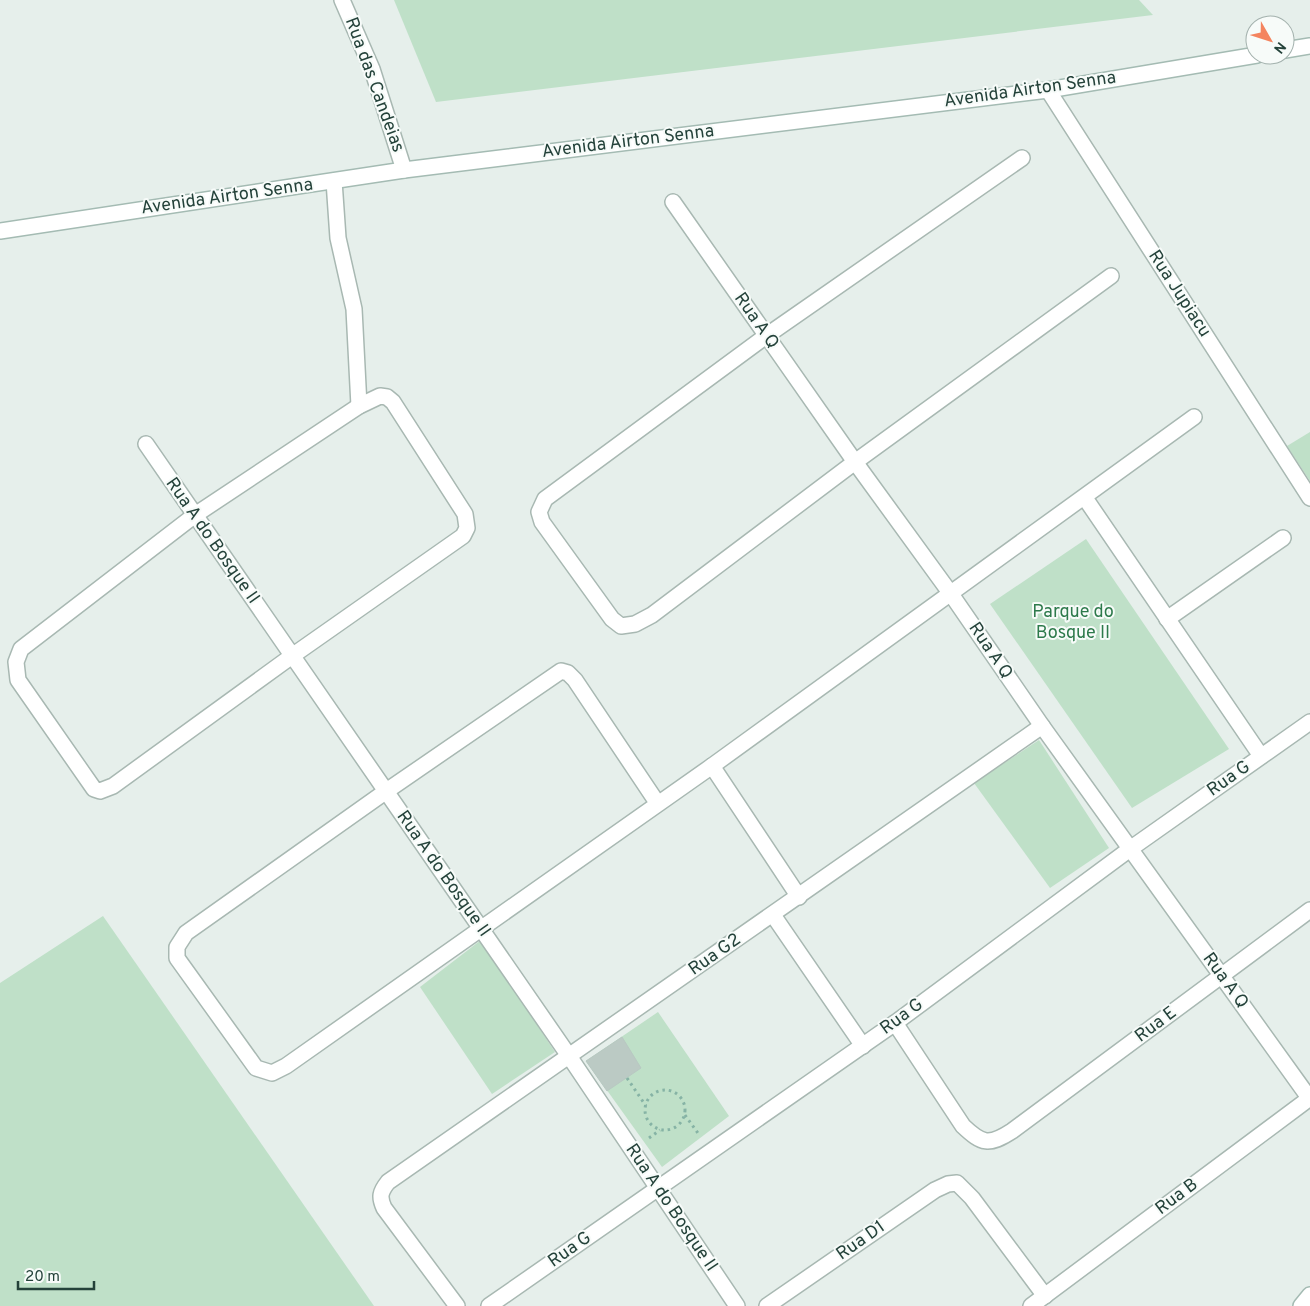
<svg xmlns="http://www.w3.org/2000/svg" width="1310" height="1306" font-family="Overpass,sans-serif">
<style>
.green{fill:#bfe0c8}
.building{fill:#bbcac4;stroke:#b8c9c2}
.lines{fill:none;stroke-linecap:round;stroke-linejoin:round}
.street-casing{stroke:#a8b8b2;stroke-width:18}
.secondary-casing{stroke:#a4bbb3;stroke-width:18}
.path{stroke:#86b3a5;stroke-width:3;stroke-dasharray:2.5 4;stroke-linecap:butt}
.street{stroke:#fff;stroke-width:15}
.secondary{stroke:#fff;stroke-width:15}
.labels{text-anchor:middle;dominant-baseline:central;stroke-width:4;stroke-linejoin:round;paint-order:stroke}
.street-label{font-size:18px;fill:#24423a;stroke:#f7fbf9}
.park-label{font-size:18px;fill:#2d7a4b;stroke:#f7fbf9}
</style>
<rect width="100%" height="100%" fill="#e6efeb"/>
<g class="green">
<path d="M394,0H1139L1153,15L436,102Z"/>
<path d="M1310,432V481L1287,446Z"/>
<path d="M1086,539L1229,749L1132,808L990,604Z"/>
<path d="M1039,740L1109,848L1050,888L974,783Z"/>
<path d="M103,916L374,1306H0V983Z"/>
<path d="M481,940L555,1052L492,1094L420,987Z"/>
<path d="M658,1012L729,1116L662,1167L586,1061Z"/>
</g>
<path class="building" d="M622,1037L641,1068L607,1091L586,1061Z"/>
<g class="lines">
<g class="street-casing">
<g id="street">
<path d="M342,0L372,69L404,170"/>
<path d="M1048,90L1310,498"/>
<path d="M1022,158L766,336L545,499L539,512L542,522L612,619L621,626L635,624L652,615L855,462L1111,276"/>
<path d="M334,181L338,238L354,309L359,406"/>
<path d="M673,202L855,462L951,594L1042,726L1310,1099"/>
<path d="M380,396L387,397L393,402L465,514L467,528L463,536L292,656L113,786L100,791L94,789L18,680L16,662L21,649L195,515L359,406Z"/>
<path d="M146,444L569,1056L737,1306"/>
<path d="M1085,498L1261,756"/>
<path d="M1167,619L1283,538"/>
<path d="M712,766L799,897"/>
<path d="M658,804L575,680L568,673L561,671L385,792L186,933L177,947V958L256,1068L272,1073L286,1066L712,766L1194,417"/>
<path d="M773,915L863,1046"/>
<path d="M895,1023L963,1126C982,1144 989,1146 1012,1131L1310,910"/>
<path d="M457,1306L384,1208C379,1197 380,1192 388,1182L1042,726"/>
<path d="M489,1306L895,1023L1130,849L1310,722"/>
<path d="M767,1306L935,1190L948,1184L957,1183L972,1198L1045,1296"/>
<path d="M1031,1306L1310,1098"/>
</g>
</g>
<g class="secondary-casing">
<g id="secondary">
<path d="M1285,50L1310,46"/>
<path d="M0,231L404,170L1048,90L1257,55"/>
<path d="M1301,1306L1310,1295"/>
</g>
</g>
<g class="path">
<path d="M627,1078L646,1106"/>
<circle cx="665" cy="1110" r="20"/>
<path d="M685,1115L700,1136"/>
<path d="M649,1138L660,1130"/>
</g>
<use href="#street" class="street"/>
<use href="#secondary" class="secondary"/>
</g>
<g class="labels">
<g class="street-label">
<text transform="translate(374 85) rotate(70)">Rua das Candeias</text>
<text transform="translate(1030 90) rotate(-8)">Avenida Airton Senna</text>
<text transform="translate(628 142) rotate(-7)">Avenida Airton Senna</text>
<text transform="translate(227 197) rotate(-8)">Avenida Airton Senna</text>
<text transform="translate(1179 294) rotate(57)">Rua Jupiacu</text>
<text transform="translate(756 321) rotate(55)">Rua A Q</text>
<text transform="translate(212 541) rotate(55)">Rua A do Bosque II</text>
<text transform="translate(990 651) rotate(56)">Rua A Q</text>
<text transform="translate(1229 779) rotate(-35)">Rua G</text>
<text transform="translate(443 874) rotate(55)">Rua A do Bosque II</text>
<text transform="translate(715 955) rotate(-35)">Rua G2</text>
<text transform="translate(1225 981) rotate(54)">Rua A Q</text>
<text transform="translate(902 1017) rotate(-36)">Rua G</text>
<text transform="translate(1156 1025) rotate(-37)">Rua E</text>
<text transform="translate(1177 1197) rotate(-37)">Rua B</text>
<text transform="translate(671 1208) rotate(56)">Rua A do Bosque II</text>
<text transform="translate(861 1241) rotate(-35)">Rua D1</text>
<text transform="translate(570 1250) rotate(-35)">Rua G</text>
</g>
<g class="park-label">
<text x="1073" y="612">Parque do<tspan x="1073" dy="21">Bosque II</tspan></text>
</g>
</g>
<g transform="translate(1270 40) rotate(129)"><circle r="24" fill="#f7fbf9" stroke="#a3b1ad"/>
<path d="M0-4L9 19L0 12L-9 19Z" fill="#f4845f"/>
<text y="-8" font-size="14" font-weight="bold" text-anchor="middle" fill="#24423a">N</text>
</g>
<path d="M18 1281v8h76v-8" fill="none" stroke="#24423a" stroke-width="2.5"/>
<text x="25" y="1281" font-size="15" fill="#24423a" stroke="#f7fbf9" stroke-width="4" paint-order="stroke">20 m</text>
</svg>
